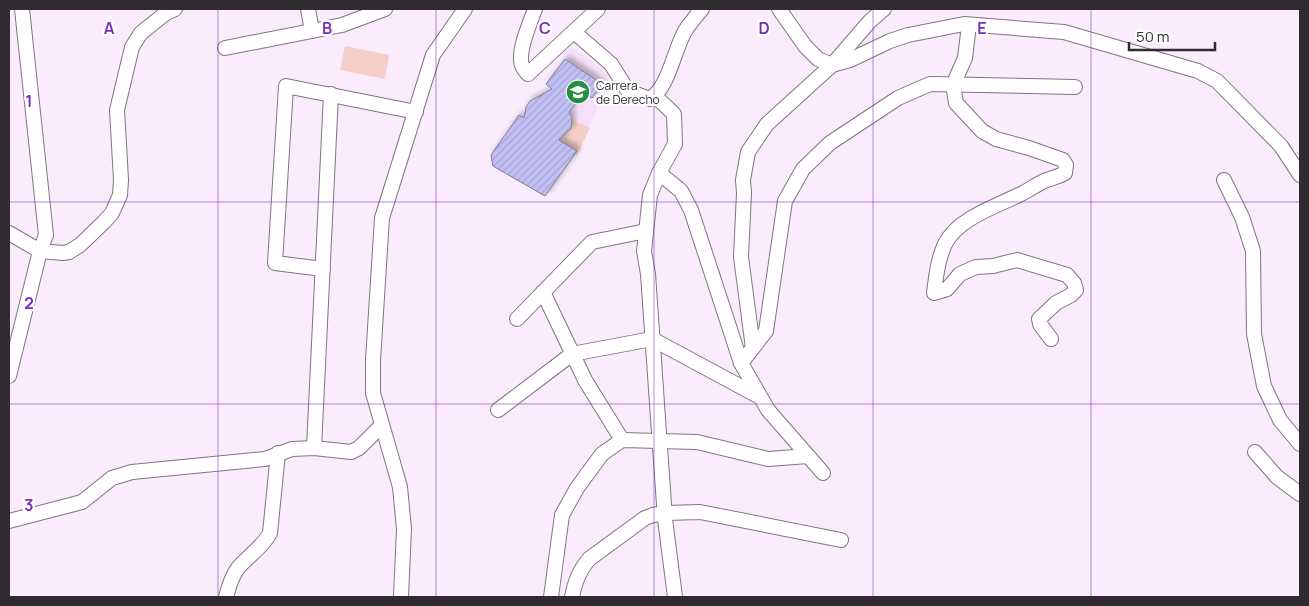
<svg xmlns="http://www.w3.org/2000/svg" width="1309" height="606" font-family="Manrope,sans-serif">
<style>
.built{fill:#f5e0f9}
.pitch{fill:#f3cfc8}
.building{fill:url(#building-hatch);stroke:#7e7e91;filter:url(#shadow)}
.lines{fill:none;stroke-linecap:round;stroke-linejoin:round}
.minor-casing{stroke:#817383;stroke-width:16}
.minor{stroke:#fff;stroke-width:14}
.grid{fill:none;stroke:#7b2cbf;stroke-width:1;stroke-opacity:0.55}
.labels{text-anchor:middle;dominant-baseline:central;stroke-width:4.5;stroke-linejoin:round;paint-order:stroke}
.poi-label{font-size:12px;fill:#302a31;stroke:#fff;text-anchor:start}
.grid-label{font-size:16px;text-anchor:middle;font-weight:bold;fill:#7b2cbf;stroke:#fff;stroke-width:4.5;stroke-linejoin:round;paint-order:stroke}
</style>
<defs>
<pattern id="building-hatch" width="6" height="6" patternUnits="userSpaceOnUse" patternTransform="scale(1.25)"><rect width="6" height="6" fill="#c2bff5"/><path d="M-1 1l2-2M0 6l6-6M5 7l2-2" fill="none" stroke="#a7a4d2"/></pattern>
<filter id="shadow"><feDropShadow dx="3.5" dy="-3.5" stdDeviation="2.5" flood-color="#0004"/></filter>
</defs>
<rect width="100%" height="100%" fill="#faebfd"/>
<path class="built" d="M570,46L611,75L577,155L545,108Z"/>
<g class="pitch">
<path d="M345,46L389,55L385,79L340,70Z"/>
<path d="M545,108L590,128L577,155L533,136Z"/>
</g>
<path class="building" d="M565,59L602,84L592,98L584,93L569,112L572,118L571,128L559,140L577,151L545,196L493,166L491,155L519,115L524,118L526,107L530,101L552,89L546,84Z"/>
<g class="lines">
<g class="minor-casing">
<g id="minor">
<path d="M308,9L312,31"/>
<path d="M535,9C530,23 520,45 521,60C521,66 524,70 528,74L598,9"/>
<path d="M779,9L805,46L818,59L832,65L850,60L890,41L908,35L964,24L1064,32L1198,71L1217,81L1281,146L1300,175"/>
<path d="M969,25L965,58L953,85L956,103L982,131L996,139L1029,148L1063,160L1066,165L1065,173C1058,177 1052,178 1044,181C1036,185 1029,190 1021,194C997,206 958,218 945,244C938,259 936,276 934,293L947,289L960,274L976,267L993,266L1017,260L1067,275L1074,283L1076,290L1071,295L1056,303L1039,319L1040,324L1051,339"/>
<path d="M574,32L611,64L628,91L650,99C669,87 674,50 685,31C690,23 696,16 702,9"/>
<path d="M225,48L342,25L385,9"/>
<path d="M655,96L674,114L675,144L659,173L650,195L644,251L648,274L665,519L675,597"/>
<path d="M659,173L681,191L691,210L741,363L768,410L823,473"/>
<path d="M1224,180L1242,217L1253,251L1254,334L1264,386L1280,420L1300,444"/>
<path d="M9,233L40,251L63,253L69,252L80,245L104,222L112,213L120,195L121,180L117,110L132,47L141,33L166,13L175,9"/>
<path d="M323,269L275,263L286,86L416,112"/>
<path d="M543,292L585,380L622,440"/>
<path d="M517,319L592,242L646,231"/>
<path d="M753,348L741,257L744,193L743,180L748,152L767,124L832,65L870,21L884,9"/>
<path d="M741,363L766,331L785,201L803,169L830,143L898,98L930,84L1075,87"/>
<path d="M9,376L40,251L46,235L22,9"/>
<path d="M498,410L572,354L652,339L760,397"/>
<path d="M314,448L331,94"/>
<path d="M1255,452L1277,477L1300,494"/>
<path d="M9,521L82,502L112,478L132,472L265,459L292,449L314,448L351,452L359,448L382,425"/>
<path d="M226,597C229,587 231,577 238,568C248,556 263,547 270,533L278,453"/>
<path d="M401,597L404,529L400,487L373,393V360L382,218L433,55L465,9"/>
<path d="M551,597L562,515L577,488L602,454L622,440L697,442L768,459L808,456"/>
<path d="M572,597C575,582 579,571 589,559L645,518L653,515L665,513L700,512L841,540"/>
</g>
</g>
<use href="#minor" class="minor"/>
</g>
<path class="grid" d="M218,9V597M436,9V597M654,9V597M873,9V597M1091,9V597M9,202H1300M9,404H1300"/>
<defs>
<g id="university-disc" transform="scale(1.25)"><circle r="9.5" fill="#268d44" stroke="#fff"/><path d="M0-5L7-2L0 1L-7-2ZM-4 1L0 2.5L4 1V4Q0 6-4 4Z" fill="#fff"/></g>
</defs>
<g fill-rule="evenodd">
<use href="#university-disc" x="578" y="92"/>
</g>
<g class="labels">
<g class="poi-label">
<text x="596" y="85">Carrera<tspan x="596" dy="14">de Derecho</tspan></text>
</g>
</g>
<g class="grid-label">
<text x="109" y="34">A</text>
<text x="327" y="34">B</text>
<text x="545" y="34">C</text>
<text x="764" y="34">D</text>
<text x="982" y="34">E</text>
<text x="29" y="107">1</text>
<text x="29" y="309">2</text>
<text x="29" y="511">3</text>
</g>
<rect width="1309" height="606" fill="none" stroke="#302a31" stroke-width="20"/>
<path d="M1129 42v8h86v-8" fill="none" stroke="#302a31" stroke-width="2.5"/>
<text x="1136" y="42" font-size="15" fill="#302a31" stroke="#ffffff" stroke-width="4" paint-order="stroke">50 m</text>
</svg>
